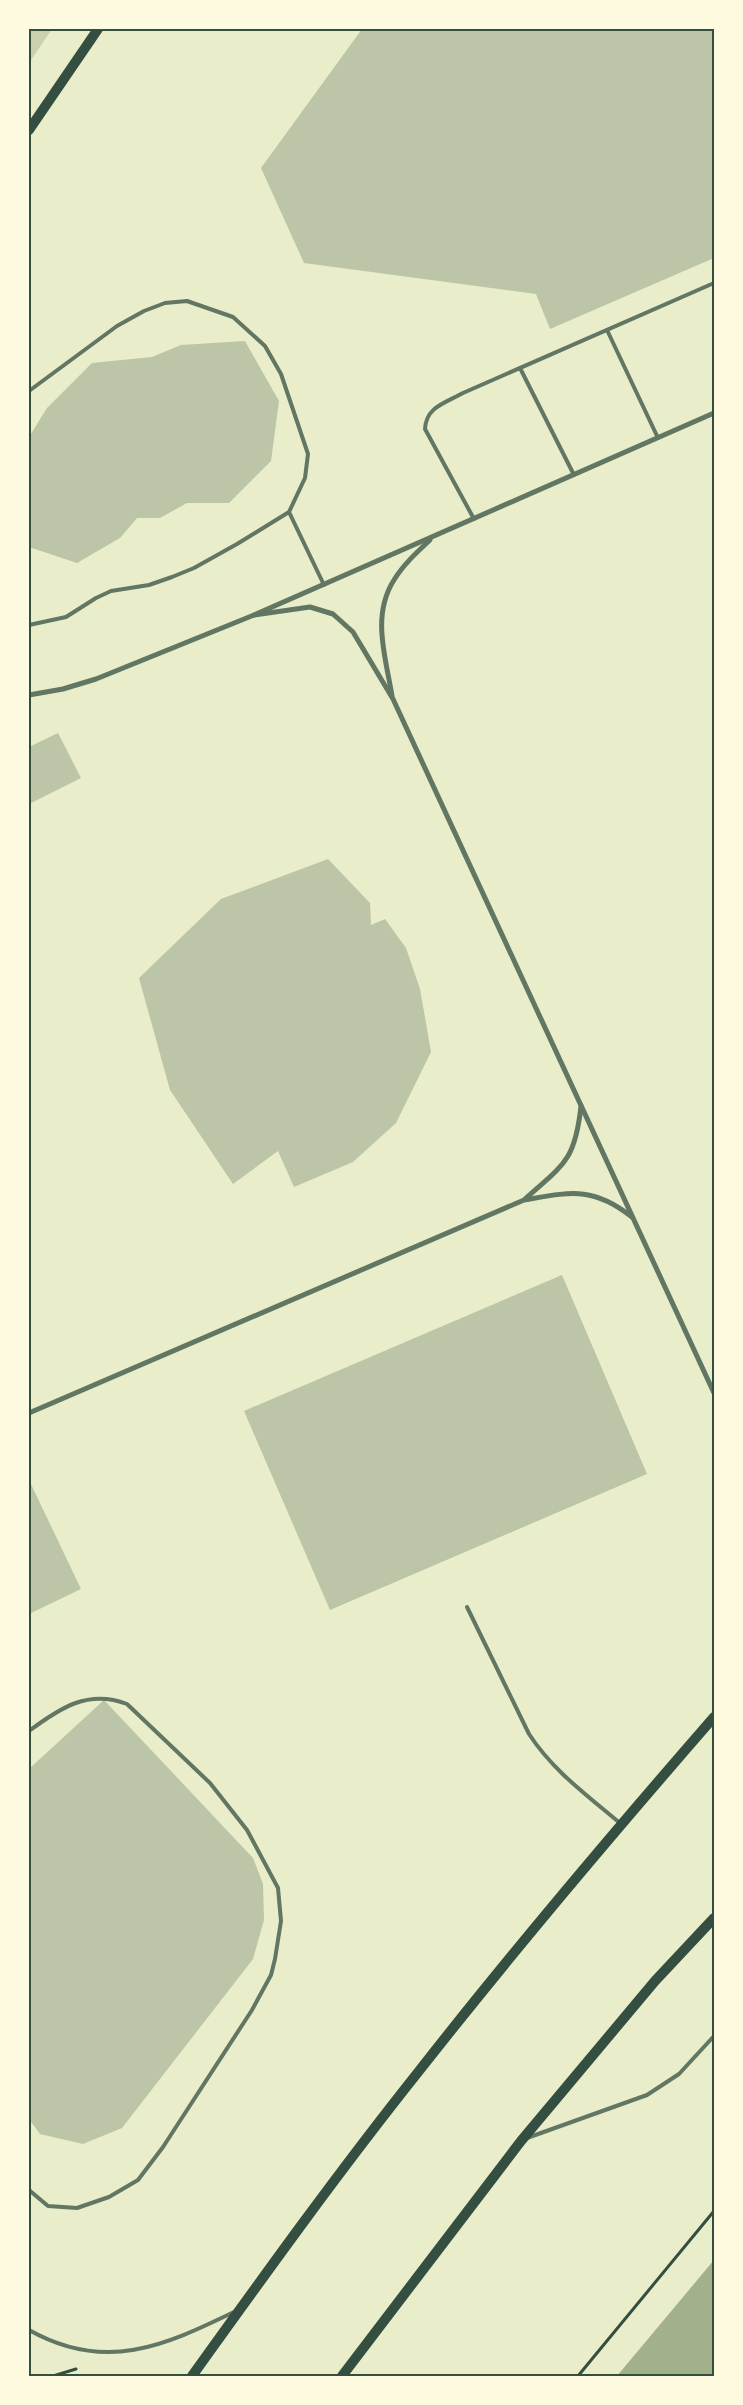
<svg xmlns="http://www.w3.org/2000/svg" width="743" height="2405" font-family="'Sofia Sans Condensed',sans-serif">
<style>
.green{fill:#cad2ad}
.water{fill:#a3b18a}
.building{fill:#bcc5a7}
.lines{fill:none;stroke-linecap:round;stroke-linejoin:round}
.path{stroke:#344e41;stroke-width:3}
.service{stroke:#617663;stroke-width:4}
.minor{stroke:#617663;stroke-width:5}
.secondary{stroke:#344e41;stroke-width:10}
.neatline{fill:none;stroke:#344e41;stroke-width:2}
</style>
<rect width="100%" height="100%" fill="#e9edc9"/>
<path class="green" d="M29,29H52L29,63Z"/>
<path class="water" d="M714,2260V2376H617Z"/>
<g class="building">
<path d="M362,29H714V258L550,329L536,294L304,263L261,168Z"/>
<path d="M245,341L279,401L271,461L229,503H187L160,518H137L120,538L77,563L29,547V437L47,408L92,363L152,357L181,345Z"/>
<path d="M58,733L81,778L29,804V747Z"/>
<path d="M328,859L370,903L371,925L385,919L406,948L420,989L431,1052L396,1123L353,1162L294,1187L278,1151L233,1184L170,1090L139,978L221,899Z"/>
<path d="M562,1275L647,1474L330,1610L244,1411Z"/>
<path d="M29,1480L81,1589L29,1614Z"/>
<path d="M104,1700L253,1858L263,1884L264,1920L253,1959L122,2128L83,2144L40,2134L29,2119V1769Z"/>
</g>
<g class="lines">
<g class="path">
<path d="M39,2376H51"/>
<path d="M53,2376L76,2369"/>
<path d="M578,2376L714,2211"/>
</g>
<g class="service">
<path d="M607,330L658,438"/>
<path d="M520,368L574,475"/>
<path d="M29,391L117,326L144,311L165,303L187,301L233,317L265,346L281,374L308,454L305,478L289,512L237,544L194,568L172,577L149,585L111,591L96,598L66,617L29,625"/>
<path d="M289,512L324,585"/>
<path d="M474,519L425,429C426,407 445,403 463,393L714,283"/>
<path d="M467,1607L529,1734C553,1771 588,1796 621,1824"/>
<path d="M29,1731C60,1708 88,1689 127,1704L210,1783L247,1830L278,1888L281,1921L275,1959L271,1975L252,2010L163,2147L138,2180L109,2197L77,2208L48,2206L29,2190"/>
<path d="M527,2138L647,2095L679,2074L714,2036"/>
<path d="M29,2330C105,2373 164,2346 236,2311"/>
</g>
<g class="minor">
<path d="M254,615L310,607L333,614L353,632L393,699L714,1393"/>
<path d="M29,695L63,689L96,679L254,615L714,413"/>
<path d="M392,696C386,658 371,616 394,580C403,565 417,552 430,540"/>
<path d="M525,1199C564,1164 575,1161 581,1106"/>
<path d="M29,1413L524,1200C571,1192 593,1186 632,1217"/>
</g>
<g class="secondary">
<path d="M29,130L98,29"/>
<path d="M192,2376C266,2273 340,2170 419,2071C514,1950 613,1833 714,1717"/>
<path d="M342,2376L521,2141L655,1981L714,1918"/>
</g>
</g>
<rect width="743" height="2405" fill="none" stroke="#fefae0" stroke-width="60"/>
<rect x="30" y="30" width="683" height="2345" class="neatline"/>
</svg>
